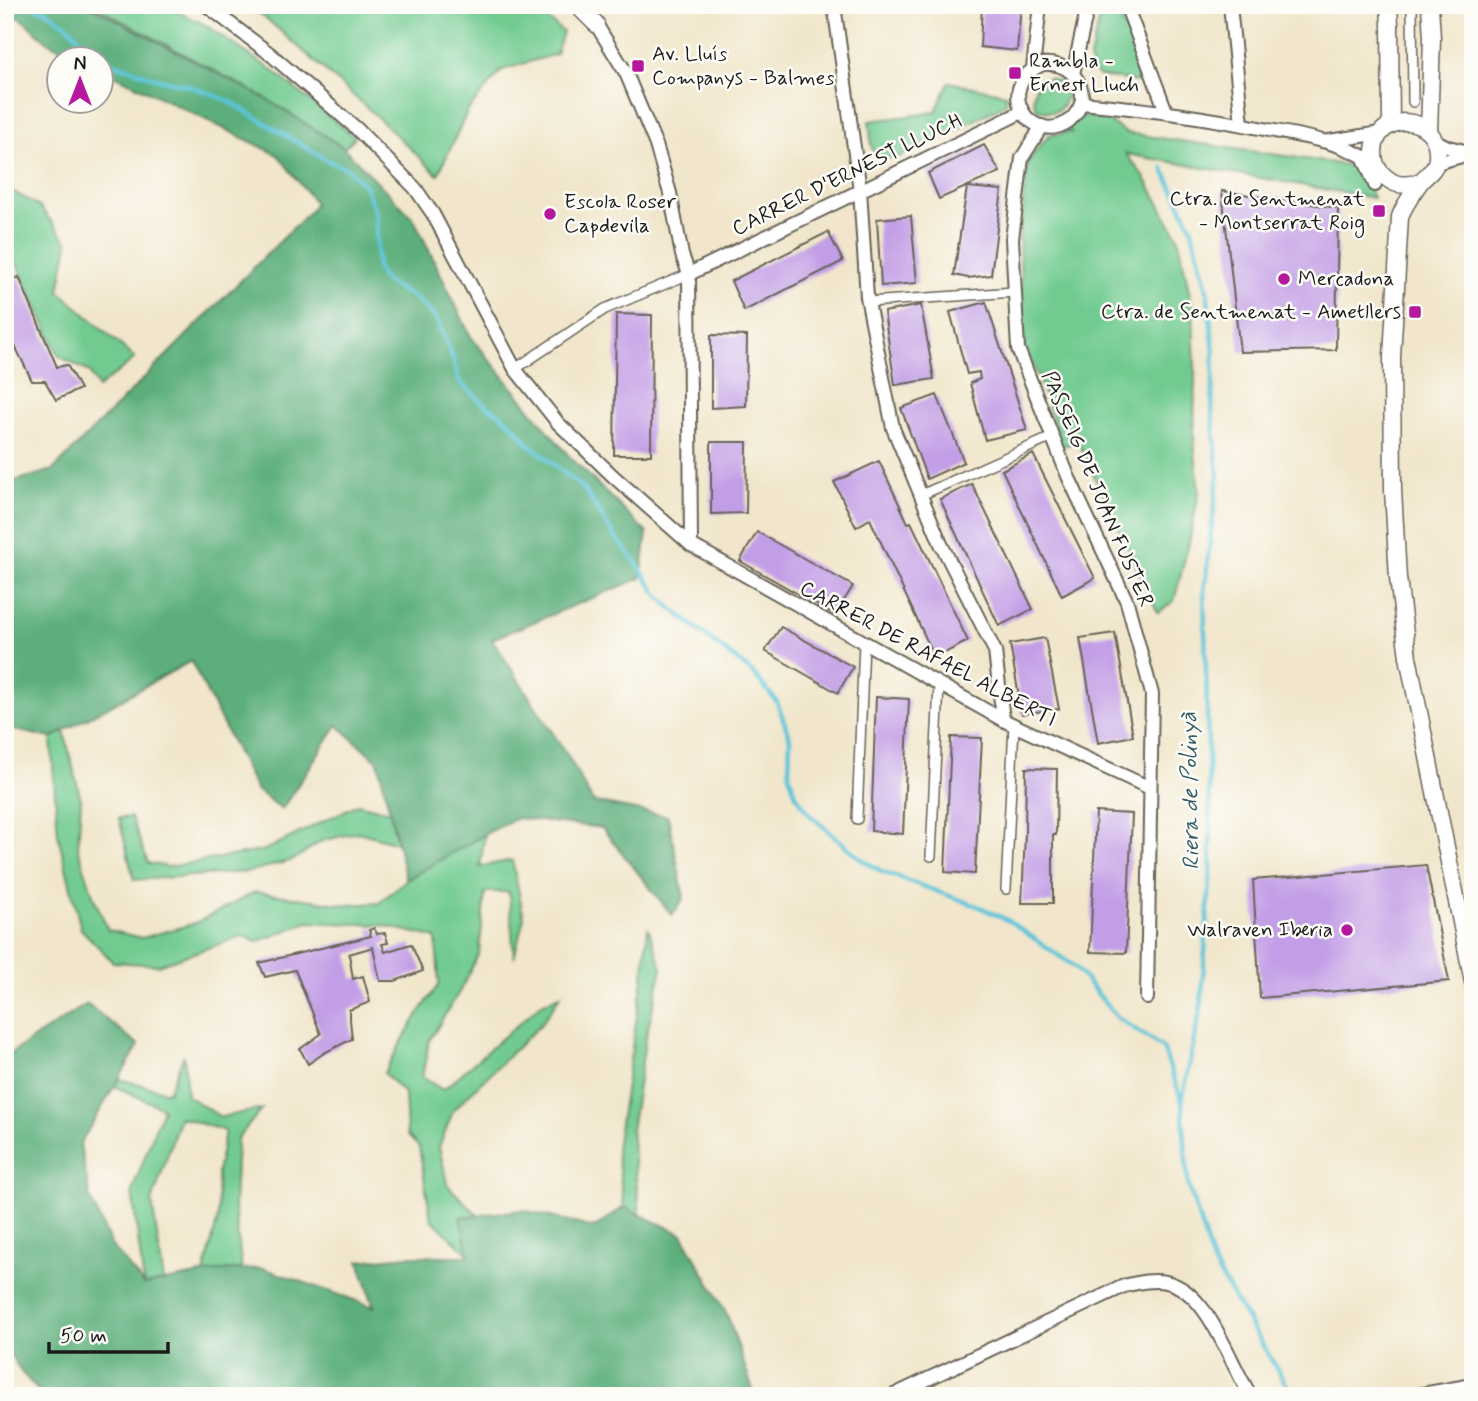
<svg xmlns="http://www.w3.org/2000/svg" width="1478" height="1401" font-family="Mynerve,sans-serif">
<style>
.green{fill:#71cb91;stroke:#467456;stroke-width:2}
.forest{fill:#5caf7b;stroke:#3c664c;stroke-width:2}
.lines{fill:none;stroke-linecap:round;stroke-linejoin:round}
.stream{stroke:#5bc4d8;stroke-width:4.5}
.building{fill:#c29ee6}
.pedestrian-casing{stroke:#676359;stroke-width:12}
.minor-casing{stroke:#676359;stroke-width:16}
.tertiary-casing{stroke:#676359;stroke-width:19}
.pedestrian{stroke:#fff;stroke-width:9}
.minor{stroke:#fff;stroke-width:12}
.tertiary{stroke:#fff;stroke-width:16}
.poi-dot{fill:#b5179e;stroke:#fdfcf7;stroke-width:2.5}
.labels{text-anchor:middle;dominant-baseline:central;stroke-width:5;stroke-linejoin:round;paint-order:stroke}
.poi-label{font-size:21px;fill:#1c1c1c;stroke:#fdfcf7;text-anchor:start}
.street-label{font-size:21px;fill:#1c1c1c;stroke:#fdfcf7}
.water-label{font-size:23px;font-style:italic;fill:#355f67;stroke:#fdfcf7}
</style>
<rect width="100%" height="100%" fill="#fdfcf7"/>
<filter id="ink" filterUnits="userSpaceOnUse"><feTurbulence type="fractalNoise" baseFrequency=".0143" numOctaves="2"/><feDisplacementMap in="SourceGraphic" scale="14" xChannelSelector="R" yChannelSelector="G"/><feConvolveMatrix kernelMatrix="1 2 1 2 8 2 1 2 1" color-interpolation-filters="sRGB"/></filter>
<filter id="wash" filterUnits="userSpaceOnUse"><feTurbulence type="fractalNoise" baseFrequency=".00686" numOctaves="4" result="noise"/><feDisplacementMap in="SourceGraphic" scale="28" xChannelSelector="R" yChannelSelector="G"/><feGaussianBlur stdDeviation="1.57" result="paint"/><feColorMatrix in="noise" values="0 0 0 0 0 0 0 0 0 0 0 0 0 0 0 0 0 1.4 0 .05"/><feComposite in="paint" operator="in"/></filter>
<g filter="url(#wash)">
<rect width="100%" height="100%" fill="#f1e6cb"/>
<g class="green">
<path d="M93,5H164L202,23L272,70L355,137L344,148L265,98Z"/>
<path d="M247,5H531L563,32L556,54L502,70L468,110L438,175L373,113L268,20Z"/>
<path d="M1103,5H1114L1147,76L1143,83L1099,76L1091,70L1090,57Z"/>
<path d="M1048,78L1061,82L1067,92C1064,112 1054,116 1036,108L1033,99L1036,85Z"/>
<path d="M949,82L1006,94V104L946,135L899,157L890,158L876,155L872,149L869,121L924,114L936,111Z"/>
<path d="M1086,116L1110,122L1126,133L1347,165L1362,170L1373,198L1126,154L1145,178L1178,237L1193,310L1195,369L1194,442L1199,492L1189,543L1174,601L1158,613L1078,442L1062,446L1036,372L1024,348L1019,238L1028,161L1049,135L1073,132L1053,127L1073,117Z"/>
<path d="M5,187L40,207L68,243L59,291L135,358L98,388L89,372L59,356L18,266L5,255Z"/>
<path d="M64,731L81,800L78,848L94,898L108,930L142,938L196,923L255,892L347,905L379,903L406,880L485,834L480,867L512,860L524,918L514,958L509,892H485L479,953L461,989L429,1041L422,1077L443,1090L541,1004L561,995L541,1024L454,1109L439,1147L448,1186L478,1215L460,1217L470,1256L431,1219L419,1147L407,1135L405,1094L384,1073L413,1022L439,984L436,938L382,925L308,922L257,942L243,936L158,965L113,962L81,929L58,835L51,738Z"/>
<path d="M358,804L390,812L397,843L358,832L322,841L293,860L248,872L134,880L119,818L131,817L148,863L168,867L265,850Z"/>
<path d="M648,927L662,968L645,1042L631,1130L640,1215L624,1207L616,1148L643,978Z"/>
<path d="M184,1055L187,1096L221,1117L262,1109L237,1139L234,1207L242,1269L204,1274L218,1217L217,1173L225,1131L180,1117L152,1202L164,1281L144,1285L132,1191L163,1108L114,1086L119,1079L168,1092Z"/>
</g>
<g class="forest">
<path d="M5,5H88L265,98L344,148L414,219L471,337L568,455L647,533L641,578L492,639L569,758L593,802L668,816L684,898L672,915L602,828L517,818L485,834L406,880L378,761L337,725L282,809L256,790L191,661L51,738L5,728V484L53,470L311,210L315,203L278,155L102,69V60L82,59L49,43L20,18H5Z"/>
<path d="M87,1004L139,1045L80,1144L90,1198L111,1245L144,1285L217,1271L263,1268L374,1307L359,1261L406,1256H469L460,1217L523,1210L594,1228L624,1207L682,1234L727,1314L755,1396H43L21,1372L5,1346V1045L8,1055Z"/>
</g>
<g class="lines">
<g class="stream">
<path d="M26,5L45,10L67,25L83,43L108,61L155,78L193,87L229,101L330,162L347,168L365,186L376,213L377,267L382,278L390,284L417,299L437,320L452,356L459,381L485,405L500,414L516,428L529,444L584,489L616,538L635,561L656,593L672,609L753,673L777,702L790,738L789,774L796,795L810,815L861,859L881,871L980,907L1009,921L1075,967L1118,1018L1163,1048L1182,1101"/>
<path d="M1163,168L1191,227L1207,289L1214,352L1212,409L1218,475L1204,591L1211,867L1201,1006L1182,1101L1188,1184L1213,1263L1288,1387L1291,1396"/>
</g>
</g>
<g id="blocks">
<g class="building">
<path d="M982,5H1021L1017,51L980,47Z"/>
<path d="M984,145L1000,172L939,199L928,173Z"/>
<path d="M967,187L1002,190L991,275L968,278L954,275Z"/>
<path d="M1222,191L1338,208L1336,350L1240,352Z"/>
<path d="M911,216L917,283L881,286L877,219Z"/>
<path d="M828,232L843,261L744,311L731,281Z"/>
<path d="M19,277L57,367L67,365L80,389L56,400L45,381H32L5,325V282Z"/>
<path d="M986,302L1027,430L985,440L970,383L980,379L979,372L967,374L950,312Z"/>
<path d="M921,305L934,379L895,385L884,312Z"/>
<path d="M616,314L652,315L651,455H614Z"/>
<path d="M711,335L747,336L746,406L711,408Z"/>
<path d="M937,395L964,462L927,479L901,408Z"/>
<path d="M711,442H747L746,513L711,514Z"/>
<path d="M1033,454L1095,578L1062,596L1002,470Z"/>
<path d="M879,461L908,523L911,522L968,641L935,658L870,519L856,527L834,482Z"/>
<path d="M972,484L1033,609L999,626L940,499Z"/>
<path d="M757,532L853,586L835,615L740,561Z"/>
<path d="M781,627L853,667L838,693L765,651Z"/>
<path d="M1115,633L1133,736L1098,743L1080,638Z"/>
<path d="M1045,638L1059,709L1022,714L1010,644Z"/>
<path d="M876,697L909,699L903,834L871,831Z"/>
<path d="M951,737L982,738L975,874L945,872Z"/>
<path d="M1026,768L1057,769L1056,835H1053V903H1022L1025,833Z"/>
<path d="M1096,812L1132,814L1126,953L1090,952Z"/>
<path d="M1426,865L1449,981L1260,998L1253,880Z"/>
<path d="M374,928L377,934L385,933L388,943L382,944L385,952L411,944L423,971L395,981H380L373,947L349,954L353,979L363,976L370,1002L349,1010L352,1039L324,1053L308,1064L300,1049L321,1034L295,970L265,977L259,963L371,936L369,930Z"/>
</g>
</g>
</g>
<g filter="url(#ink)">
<use href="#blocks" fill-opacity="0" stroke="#676359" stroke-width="2"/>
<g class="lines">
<g class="pedestrian-casing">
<g id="pedestrian">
<path d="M1412,5L1413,102"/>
<path d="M868,302L1015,292"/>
<path d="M515,369L605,309L689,274"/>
<path d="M921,495L1052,437"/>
<path d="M857,819L864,642"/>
<path d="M931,856L939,685"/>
<path d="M1006,889L1014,725"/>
</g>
</g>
<g class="minor-casing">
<g id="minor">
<path d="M206,5L269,53L356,128L415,188L433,214L515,369L558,423L613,476L691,545L1003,720L1150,788"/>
<path d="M829,5L835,12L860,190L867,297L893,428L941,544L995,651L1003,720"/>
<path d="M1126,5L1166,111"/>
<path d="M1230,5L1242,124"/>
<path d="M596,24L626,73L656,145L670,193L682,255L689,274L691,545"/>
<path d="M1043,64C1064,62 1082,76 1082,98C1082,106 1075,116 1069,121C1031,148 991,86 1043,64Z"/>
<path d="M1033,69L1040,5"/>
<path d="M1073,74L1088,5"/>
<path d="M1082,103C1145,109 1207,117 1269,130C1308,137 1342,142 1376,164"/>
<path d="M1042,126L1022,158L1012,239L1018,349L1068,476L1127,602L1152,694L1147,998"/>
<path d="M1434,140L1448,147L1473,153"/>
<path d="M1329,141L1381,133"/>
<path d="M1363,156L1375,185"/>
<path d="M1436,163L1473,153"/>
<path d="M689,274L1022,112"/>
<path d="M892,1396L1124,1286C1137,1283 1152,1279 1166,1282C1209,1291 1229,1363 1251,1396"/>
<path d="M1411,1396L1473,1385"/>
</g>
</g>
<g class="tertiary-casing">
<g id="tertiary">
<path d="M577,5L596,24"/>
<path d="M1389,5L1390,25L1391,125"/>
<path d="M1429,131L1432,38L1430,5"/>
<path d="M1420,182C1402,186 1395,187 1381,173C1376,167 1374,160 1374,153C1374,110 1441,112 1437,158C1436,169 1429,173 1422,180C1417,186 1402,209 1400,217L1392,357L1393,490L1398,578L1408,657L1473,982"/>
</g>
</g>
<use href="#pedestrian" class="pedestrian"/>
<use href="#minor" class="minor"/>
<use href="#tertiary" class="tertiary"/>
</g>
</g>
<g class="poi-dot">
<rect x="631" y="59" width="14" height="14" rx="3.5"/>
<rect x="1008" y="66" width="14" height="14" rx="3.5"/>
<rect x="1372" y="204" width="14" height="14" rx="3.5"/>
<circle cx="550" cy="214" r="7"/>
<circle cx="1284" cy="279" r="7"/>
<rect x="1408" y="305" width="14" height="14" rx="3.5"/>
<circle cx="1347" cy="930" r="7"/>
</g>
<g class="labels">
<g class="poi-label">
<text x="652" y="54">Av. Lluís<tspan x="652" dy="24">Companys - Balmes</tspan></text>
<text x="1029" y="61">Rambla -<tspan x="1029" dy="24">Ernest Lluch</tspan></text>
<text x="1365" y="199" text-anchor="end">Ctra. de Sentmenat<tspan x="1365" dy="24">- Montserrat Roig</tspan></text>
<text x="564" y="202">Escola Roser<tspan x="564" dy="24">Capdevila</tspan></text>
<text x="1298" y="279">Mercadona</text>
<text x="1401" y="312" text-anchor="end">Ctra. de Sentmenat - Ametllers</text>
<text x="1333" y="930" text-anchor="end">Walraven Iberia</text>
</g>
<g class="street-label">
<text transform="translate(847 175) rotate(-26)">CARRER D'ERNEST LLUCH</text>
<text transform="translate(1097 489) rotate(67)">PASSEIG DE JOAN FUSTER</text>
<text transform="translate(928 654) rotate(28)">CARRER DE RAFAEL ALBERTI</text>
</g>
<g class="water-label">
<text transform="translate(1191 791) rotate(-91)">Riera de Polinyà</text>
</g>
</g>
<rect width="1478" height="1401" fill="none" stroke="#fdfcf7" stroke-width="28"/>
<g transform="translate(80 80)"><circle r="33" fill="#fdfcf7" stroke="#a3a29f" stroke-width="2"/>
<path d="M0-5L12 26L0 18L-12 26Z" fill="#b5179e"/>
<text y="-10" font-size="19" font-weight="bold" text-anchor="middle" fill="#1c1c1c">N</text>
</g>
<path d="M49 1342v10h119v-10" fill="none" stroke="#1c1c1c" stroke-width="3.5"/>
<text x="60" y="1342" font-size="21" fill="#1c1c1c" stroke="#fdfcf7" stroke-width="5" paint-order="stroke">50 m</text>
</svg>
